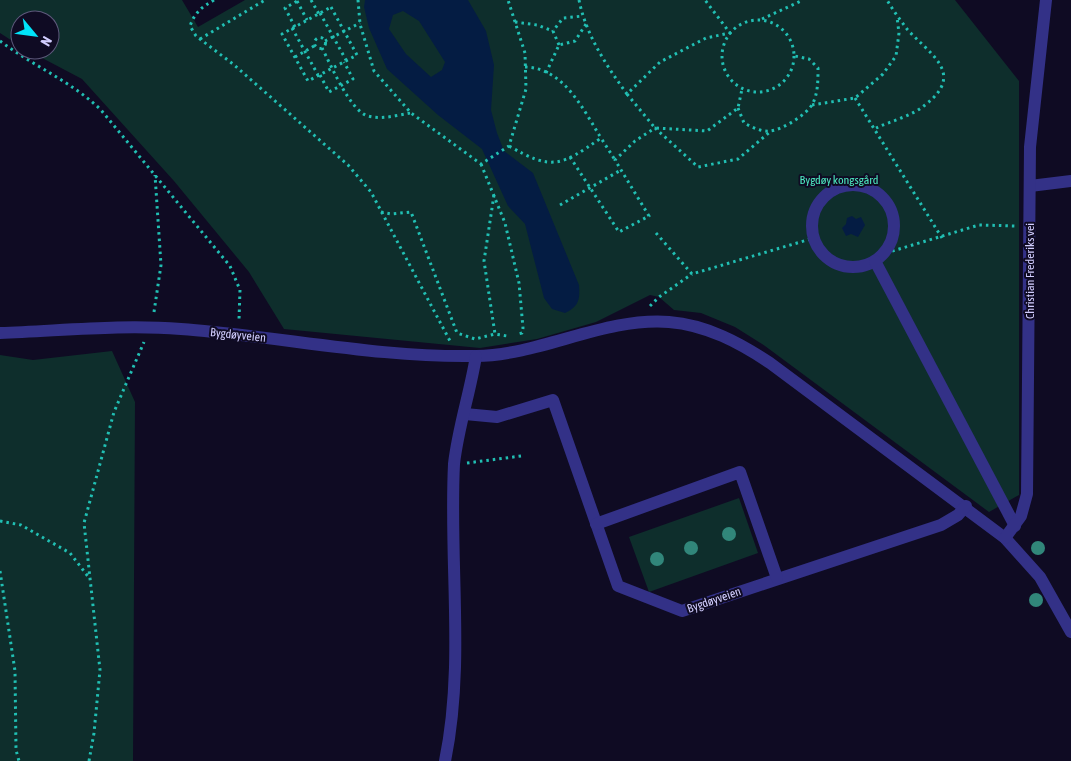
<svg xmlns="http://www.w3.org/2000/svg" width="1071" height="761" font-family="'Asap Condensed',sans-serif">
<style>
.green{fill:#0e2e2c}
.water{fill:#041c43;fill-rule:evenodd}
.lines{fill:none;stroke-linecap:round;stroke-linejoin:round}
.path{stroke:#21bfb3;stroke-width:3;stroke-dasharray:2.5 4;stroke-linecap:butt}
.minor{stroke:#333187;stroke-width:12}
.tree{fill:#31867a}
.labels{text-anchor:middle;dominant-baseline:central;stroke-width:4;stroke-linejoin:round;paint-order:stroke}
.park-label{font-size:12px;fill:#4debc1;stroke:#0f0b23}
.street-label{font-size:12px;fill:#d2ceff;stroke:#0f0b23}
</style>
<rect width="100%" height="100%" fill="#0f0b23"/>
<g class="green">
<path d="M0,0H182L198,27L245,0H955L1019,81V495L989,512L765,346L735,327L701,313L674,310L659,297L650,295L596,322L537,339L480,348L284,329L249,272L174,181L82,79L27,50H50V20H20V46L0,33Z"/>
<path d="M112,351L135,402L133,761H0V355L33,360Z"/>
<path d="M739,498L758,553L649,592L629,537Z"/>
</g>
<g class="water">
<path d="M365,0H468L486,31L494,65L491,110L497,133L504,151L533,173L579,285C580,300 579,306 565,313L552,309L544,298L525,224L508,206L482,149L438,115L387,69L369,28L364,7ZM403,11L419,21L445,62L442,70L431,77L406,54L389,29L393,15Z"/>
<path d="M852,216L856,219L861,217L865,225L858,237L851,234L846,236L842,228L846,224L847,218Z"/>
</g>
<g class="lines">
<g class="path">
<path d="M214,0C202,7 195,12 190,26L196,36L233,64L348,165L371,192L450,341"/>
<path d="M311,0L319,14"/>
<path d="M358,0L360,24L374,71L411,113L481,164L509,146L526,89L525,53L508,0"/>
<path d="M579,0C586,35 606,65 627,94L660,62L706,38L730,33L705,0"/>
<path d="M297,1L307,20"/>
<path d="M331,7L357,55L308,81L282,34Z"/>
<path d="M320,13L346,60"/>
<path d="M762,19L803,0"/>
<circle cx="758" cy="56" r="36"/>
<path d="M515,22L537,25L553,31"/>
<path d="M295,27L285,8L299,0"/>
<path d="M292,28L318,75"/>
<circle cx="320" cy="43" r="5.5"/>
<path d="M200,39L265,0"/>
<path d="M0,41C33,66 71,81 101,110L230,266L240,290L239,320"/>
<path d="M325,41L360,23"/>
<path d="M559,45L553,31L563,18L583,16"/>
<path d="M322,48C331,65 350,111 368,116C382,120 397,115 411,113"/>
<path d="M295,57L314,46"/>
<path d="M525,67C564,68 583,109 601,138"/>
<path d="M546,73L559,45L575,41L586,24"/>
<path d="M320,75L329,92L353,79L344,62"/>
<path d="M627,94L655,128L707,131L738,108L742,89"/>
<path d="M855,98L942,238"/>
<path d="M812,105L855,98L883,74L896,56L899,33L897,17"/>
<path d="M738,108L744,123C752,127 761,132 770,131C782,130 808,114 813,103C818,92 818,81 818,68L809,59L795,56"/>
<path d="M876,128C891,121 912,116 925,105C967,73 928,53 907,29C900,20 893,10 887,0"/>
<path d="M509,146C552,171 561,166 601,138L615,160"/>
<path d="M570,157L619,232L649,216L615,160L635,141L655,128L698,167L738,159L771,131"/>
<path d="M481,164L505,223L519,283L523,328L522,333L518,334"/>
<path d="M494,195L484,261L495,334L507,336"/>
<path d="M560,205L621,170"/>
<path d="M381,212L391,214L411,212L457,333L475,339L495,334"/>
<path d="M656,233L692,274L814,238"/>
<path d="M886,253L979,225L1015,226"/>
<path d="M650,306L659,297L692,274"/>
<path d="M154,312L161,265L155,175"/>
<path d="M467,463L521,456"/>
<path d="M0,521L21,525L70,553L90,579"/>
<path d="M0,571L15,671L16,750L19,761"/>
<path d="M89,761L94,733L100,670L84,523L114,412L144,342"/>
</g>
<g class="minor">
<circle cx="853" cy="226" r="41"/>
<path d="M1030,186L1071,181"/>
<path d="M875,261L1015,526"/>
<path d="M0,333C60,331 121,324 181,329C279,336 377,358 476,356C542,355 604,317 669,322C707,325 740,343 770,363L1005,538L1040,577L1071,632"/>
<path d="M465,414L497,417L553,400L618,586L682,611L941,525L958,515L966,506"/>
<path d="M596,524L740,472L777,578"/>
<path d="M1005,538L1021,516L1027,494L1030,147L1046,0"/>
<path d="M445,761C465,664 449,563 454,464C458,428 470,393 476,356"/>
</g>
</g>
<g class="tree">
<circle cx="729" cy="534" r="7"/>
<circle cx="691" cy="548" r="7"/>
<circle cx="1038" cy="548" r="7"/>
<circle cx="657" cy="559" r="7"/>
<circle cx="1036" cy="600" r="7"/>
</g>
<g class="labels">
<g class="park-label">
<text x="839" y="180">Bygdøy kongsgård</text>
</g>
<g class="street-label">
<text transform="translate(1030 271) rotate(-90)">Christian Frederiks vei</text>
<text transform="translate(238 335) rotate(6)">Bygdøyveien</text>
<text transform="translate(714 600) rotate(-19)">Bygdøyveien</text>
</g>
</g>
<g transform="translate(35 35) rotate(119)"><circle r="24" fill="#0f0b23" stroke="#5d597b"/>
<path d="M0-4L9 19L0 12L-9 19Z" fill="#00e4f9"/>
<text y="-8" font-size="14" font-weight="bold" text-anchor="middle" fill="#d2ceff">N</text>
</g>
</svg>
